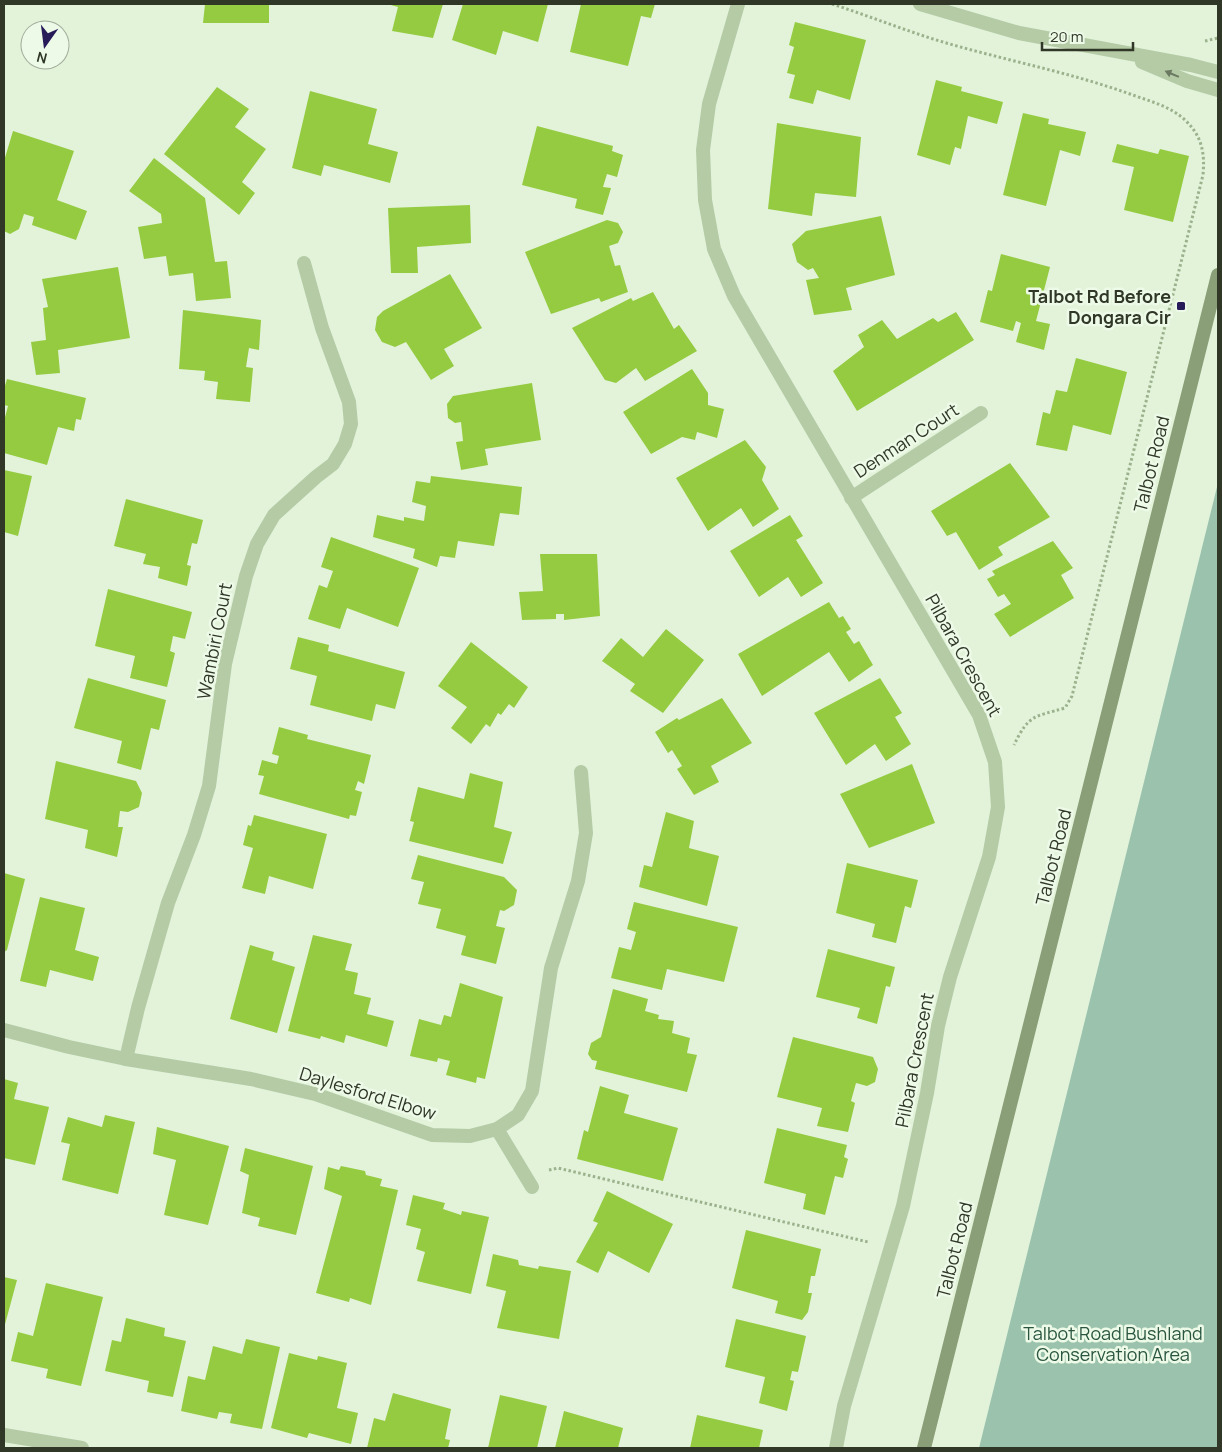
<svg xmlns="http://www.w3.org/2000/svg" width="1222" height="1452" font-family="Manrope,sans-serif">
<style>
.green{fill:#9ac2ad}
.building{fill:#95cb40}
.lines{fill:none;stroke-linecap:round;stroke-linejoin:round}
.path{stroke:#9cb28c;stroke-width:3;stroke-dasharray:2.5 2.5;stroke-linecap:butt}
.minor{stroke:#b4cba6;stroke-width:14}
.tertiary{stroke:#b4cba6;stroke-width:14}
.secondary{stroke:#8a9f77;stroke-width:14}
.oneway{fill:#6b7a60}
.poi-dot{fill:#281b5a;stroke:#edfae7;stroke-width:2}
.labels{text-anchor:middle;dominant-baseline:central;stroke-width:5;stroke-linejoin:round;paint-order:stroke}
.poi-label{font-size:18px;font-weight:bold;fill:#303727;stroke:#edfae7;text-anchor:end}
.street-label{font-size:18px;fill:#303727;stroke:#edfae7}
.park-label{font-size:18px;fill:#2a5641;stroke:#edfae7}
</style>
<rect width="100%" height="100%" fill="#e2f3da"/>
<path class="green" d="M1218,483V1448H979Z"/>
<g class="building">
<path d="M205,4H269V23H203Z"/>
<path d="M387,4H443L433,38L392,31L398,7Z"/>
<path d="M463,4H548L538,42L503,31L496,55L452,40Z"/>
<path d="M581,4H655L651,18L641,16L628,66L570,52Z"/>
<path d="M795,22L866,40L850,100L817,90L813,104L789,98L795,75L787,73L794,47L789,45Z"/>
<path d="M936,80L962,87L961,91L1003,102L997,124L968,116L961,149L955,147L950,165L917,155Z"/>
<path d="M217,87L249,109L235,127L266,149L242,182L255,193L239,215L164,154Z"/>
<path d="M310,91L377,109L368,144L398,152L390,183L324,165L321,176L292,168Z"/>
<path d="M1023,113L1049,119L1048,124L1086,132L1080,156L1060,150L1046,206L1003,195Z"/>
<path d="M777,123L861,137L856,197L815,193L812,216L768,209Z"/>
<path d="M537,126L613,146L612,151L623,155L617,177L607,174L603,187L611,188L603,215L575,208L577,199L522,185Z"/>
<path d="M13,131L74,151L57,200L87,211L76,240L32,225L34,217L24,214L19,229L10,234L4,231V161Z"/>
<path d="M1117,144L1158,154L1160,149L1189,156L1173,222L1124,210L1134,167L1112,162Z"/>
<path d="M154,158L205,198L215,262L227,261L231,298L196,301L193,273L169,276L166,256L144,259L138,227L162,223L161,214L129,191Z"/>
<path d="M470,205L471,243L417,247L418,273H391L388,208Z"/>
<path d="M881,216L895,275L846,288L852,310L814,315L806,280L819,278L813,268L808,270L797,262L792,244L806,231Z"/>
<path d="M607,220L618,223L623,232L618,243L609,246L615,266L620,265L628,292L601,302L599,298L551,314L525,252Z"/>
<path d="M1001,254L1050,267L1036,321L1050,324L1044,350L1016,342L1021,323L1016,321L1013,331L980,322L988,290L992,291Z"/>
<path d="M118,267L130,338L58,350L60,373L36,375L31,342L46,340L43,308L48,307L42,279Z"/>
<path d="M450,274L482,328L444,349L454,366L431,380L406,342L395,347L382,342L375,330L377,317L383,311Z"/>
<path d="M653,292L674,329L679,325L697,351L645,381L636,368L616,383L605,380L572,328L631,298L633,301Z"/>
<path d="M183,310L261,320L259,350L249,348L246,367L253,368L250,402L216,399L218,382L204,380L205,371L179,369Z"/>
<path d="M956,312L974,340L857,411L833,371L864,347L858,335L882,320L897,339L933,318L938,322Z"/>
<path d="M1076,358L1127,372L1111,435L1073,425L1067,451L1036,445L1043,412L1050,414L1056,390L1067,392Z"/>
<path d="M692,369L708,393V405L724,409L717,438L697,432L695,440L682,437L651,454L623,412Z"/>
<path d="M7,379L86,398L81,420L76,419L74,431L58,427L47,465L4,453V421L8,406L4,405V389Z"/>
<path d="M532,383L541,440L485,449L488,465L461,470L456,442L463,441L461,422L455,423L448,418L447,404L453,396Z"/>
<path d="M745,440L766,467L762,480L779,509L753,527L741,508L708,531L676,478Z"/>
<path d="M1010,463L1050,517L998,547L1003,555L979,570L956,532L947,536L931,511Z"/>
<path d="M4,470L32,476L18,536L4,532Z"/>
<path d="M431,476L522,487L519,515L500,513L494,546L458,541L455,558L440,556L437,567L413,558L415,549L373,537L377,515L404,521V517L424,521L426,506L412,502L416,481L430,483Z"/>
<path d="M126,499L203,520L197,544L192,543L187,565L191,566L187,586L158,578L160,567L143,564L146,554L114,546Z"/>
<path d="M790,515L803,536L796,540L823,583L801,597L788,577L759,597L730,551Z"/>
<path d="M331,537L419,568L398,627L347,608L340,629L308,619L319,585L327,588L333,571L321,567Z"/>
<path d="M1053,541L1073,568L1061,575L1074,598L1010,637L994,614L1011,604L1004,594L998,597L987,579L995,575L992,571Z"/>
<path d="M540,554H597L600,616L564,620V614H556V619L522,620L519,592L543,591Z"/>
<path d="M108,589L192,612L185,639L173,636L170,651L175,653L167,687L130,678L135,656L95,646Z"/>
<path d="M829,602L839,618L843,616L851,629L846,632L854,644L859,641L873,665L849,682L829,652L762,696L738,654Z"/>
<path d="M666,629L704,660L663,713L630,691L635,684L602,661L621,638L643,657Z"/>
<path d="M298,637L329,645L328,651L405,672L395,709L376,704L372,721L310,705L317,676L290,669Z"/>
<path d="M471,642L528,687L514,708L509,704L501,715L498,713L490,727L486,724L471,744L451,728L467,707L438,686Z"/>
<path d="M88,678L166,700L159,730L151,728L141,770L117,763L122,741L74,728Z"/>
<path d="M880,678L902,713L895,717L911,744L886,761L875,744L846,765L814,713Z"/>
<path d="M722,698L752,743L711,766L719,782L694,795L677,769L682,766L672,750L668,753L655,732L677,718L679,720Z"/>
<path d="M279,727L308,735L307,739L371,755L364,784L358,781L355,790L362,792L356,816L350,815L349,819L259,794L264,776L258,775L262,760L277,764L279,756L272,754Z"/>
<path d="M56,761L136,781L142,793L139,807L128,812L120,811L118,827H123L117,857L85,848L88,830L45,819Z"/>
<path d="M912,764L935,823L869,848L840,794Z"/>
<path d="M470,773L503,782L494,827L512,832L503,864L409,841L414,822L410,821L418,787L464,799Z"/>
<path d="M666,812L694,821L689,848L719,856L707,906L639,887L644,865L652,867Z"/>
<path d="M254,815L327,834L313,889L269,876L265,894L242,888L253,848L243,845L248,825L251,826Z"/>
<path d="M418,855L504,877L517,890L514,905L504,911L500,910L496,926L505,928L496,964L461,955L466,936L436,928L441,909L418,904L424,882L411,879Z"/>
<path d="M847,863L918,880L911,908L905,906L896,943L872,937L875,924L836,913Z"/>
<path d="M4,873L25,879L7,950L4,952Z"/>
<path d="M40,897L85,908L75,950L99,957L93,981L50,970L46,987L20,981Z"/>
<path d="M634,902L738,927L724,982L667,969L662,990L611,978L619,947L631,950L636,932L627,929Z"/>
<path d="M313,935L352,944L345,970L358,973L354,994L371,998L367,1014L394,1021L387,1047L346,1035L344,1043L321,1036L320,1039L288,1031Z"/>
<path d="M250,945L274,952L272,960L295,967L277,1033L230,1019Z"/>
<path d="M828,949L895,967L890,987L886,986L877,1024L857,1018L860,1008L816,997Z"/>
<path d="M460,983L503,997L485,1079L477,1077L476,1083L446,1075L450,1061L438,1058L437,1062L410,1056L419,1019L441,1025L444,1015L451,1017Z"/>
<path d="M613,989L648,999L645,1011L659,1015L658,1019L674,1021L672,1033L690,1038L687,1053L697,1055L687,1092L595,1069L597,1061L592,1060L588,1054L591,1043L601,1037Z"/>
<path d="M793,1037L873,1057L878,1069L875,1082L867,1086L856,1083L851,1101L855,1103L848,1132L817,1126L822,1108L777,1097Z"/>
<path d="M4,1079L18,1083L14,1099L49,1107L35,1165L4,1158Z"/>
<path d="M600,1086L629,1095L624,1113L678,1128L663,1181L577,1159L584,1130L588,1132Z"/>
<path d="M105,1115L135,1122L118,1194L62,1180L70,1144L61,1142L68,1117L102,1127Z"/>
<path d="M157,1127L229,1146L208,1225L164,1215L176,1160L153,1154Z"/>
<path d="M777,1128L847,1145L844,1157L848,1159L843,1178L835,1176L825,1215L803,1209L806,1194L764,1183Z"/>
<path d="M245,1148L313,1166L296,1235L258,1226L260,1218L242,1213L249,1175L240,1171Z"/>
<path d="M341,1166L365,1171L366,1175L382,1179L380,1186L398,1190L371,1305L350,1298L349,1302L316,1293L342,1196L324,1189L328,1167L339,1170Z"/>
<path d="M607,1191L673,1224L649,1273L608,1251L598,1273L576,1262L598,1223L593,1221Z"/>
<path d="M413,1195L445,1203L443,1209L461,1215L462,1211L489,1217L471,1294L417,1281L425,1252L416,1249L421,1229L406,1225Z"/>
<path d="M746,1230L821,1249L815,1276H811L808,1293H812L808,1312L802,1320L775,1313L778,1301L732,1288Z"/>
<path d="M493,1254L518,1260L519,1265L538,1269L539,1266L571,1271L559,1339L497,1328L506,1291L486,1286Z"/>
<path d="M4,1277L17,1280L4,1328Z"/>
<path d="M46,1283L103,1297L81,1386L46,1378L48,1369L11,1361L18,1332L33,1336Z"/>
<path d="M126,1318L165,1328L164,1336L186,1341L173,1397L147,1392L149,1381L105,1371L112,1340L121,1342Z"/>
<path d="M736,1319L806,1336L798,1372L792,1371L790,1380L794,1381L787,1411L759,1403L765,1377L725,1367Z"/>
<path d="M246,1339L280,1347L262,1429L230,1423L232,1414L219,1412L217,1419L181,1411L188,1376L205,1380L213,1346L242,1354Z"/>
<path d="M289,1353L317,1360L318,1356L347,1363L337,1408L358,1413L351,1444L309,1433L307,1438L271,1428Z"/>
<path d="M393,1393L451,1409L445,1439L450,1440L448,1448H367L374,1418L385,1421Z"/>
<path d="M500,1395L547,1406L537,1448H488Z"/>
<path d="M564,1411L623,1428L618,1448H555Z"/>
<path d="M697,1415L763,1430L759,1448H690Z"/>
</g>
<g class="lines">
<g class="path">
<path d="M832,4C866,15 899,28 933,39C998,59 1066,71 1130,94C1149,101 1170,106 1185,120C1202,136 1205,153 1203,175L1072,696L1065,708C1034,717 1029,714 1014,745"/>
<path d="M1205,41L1218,38"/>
<path d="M549,1170L558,1168L868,1242"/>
</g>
<g class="minor">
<path d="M738,4L709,104L703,150L705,200L714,249L734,296L979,715L995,762L998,807L989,857L950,977L938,1026L927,1093L903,1206L844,1406L836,1448"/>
<path d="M851,498L981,413"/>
<path d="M4,1030L69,1047L126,1059L251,1079L315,1094L432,1135L470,1136L497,1129L518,1115L532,1091L551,968L578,881L586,833L581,772"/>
<path d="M126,1059L138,1008L168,903L194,835L209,786L225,664L246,576L257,544L274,515L316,477L333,464L345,444L351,424L349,402L322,328L304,263"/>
<path d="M497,1129L532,1187"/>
<path d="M4,1435L82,1448"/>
</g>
<g class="tertiary">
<path d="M920,4L1019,33L1191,65L1218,72"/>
<path d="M1142,62L1187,81L1218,90"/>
</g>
<path class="secondary" d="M924,1448L1218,275"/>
</g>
<defs><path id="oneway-solid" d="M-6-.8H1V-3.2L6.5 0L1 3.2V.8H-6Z" transform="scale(1.25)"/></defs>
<use class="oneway" href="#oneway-solid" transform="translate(1172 74) rotate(-157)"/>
<rect class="poi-dot" x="1176" y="301" width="10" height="10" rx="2.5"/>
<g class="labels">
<g class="poi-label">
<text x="1171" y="296">Talbot Rd Before<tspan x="1171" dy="21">Dongara Cir</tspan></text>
</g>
<g class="street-label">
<text transform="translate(906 440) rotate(-33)">Denman Court</text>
<text transform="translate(1151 464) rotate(-76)">Talbot Road</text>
<text transform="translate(214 641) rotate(-79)">Wambiri Court</text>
<text transform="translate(964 655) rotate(61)">Pilbara Crescent</text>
<text transform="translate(1053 857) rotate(-76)">Talbot Road</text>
<text transform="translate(914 1060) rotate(-79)">Pilbara Crescent</text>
<text transform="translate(368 1093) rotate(17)">Daylesford Elbow</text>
<text transform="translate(954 1250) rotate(-76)">Talbot Road</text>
</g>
<g class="park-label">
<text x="1113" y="1333">Talbot Road Bushland<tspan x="1113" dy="21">Conservation Area</tspan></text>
</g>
</g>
<rect width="1222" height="1452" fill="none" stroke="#303727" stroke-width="10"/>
<g transform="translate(45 45) rotate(194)"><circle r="24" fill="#edfae7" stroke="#a1ac9a"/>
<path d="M0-4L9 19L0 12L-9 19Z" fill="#281b5a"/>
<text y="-8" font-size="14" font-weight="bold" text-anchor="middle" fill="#303727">N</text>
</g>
<path d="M1042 42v8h91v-8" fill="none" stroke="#303727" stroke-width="2.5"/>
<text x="1050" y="42" font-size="15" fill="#303727" stroke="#edfae7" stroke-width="4" paint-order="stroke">20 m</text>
</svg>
